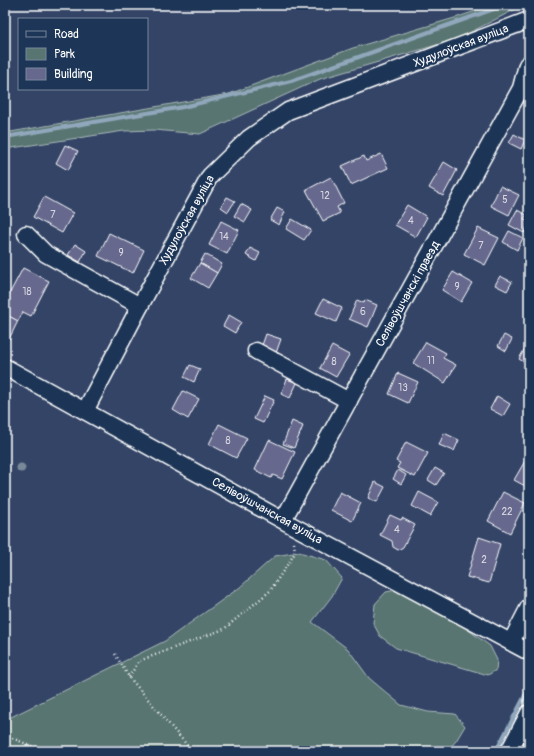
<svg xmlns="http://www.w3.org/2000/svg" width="534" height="756" font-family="Pangolin,sans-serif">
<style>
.green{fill:#587572;stroke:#acbab8}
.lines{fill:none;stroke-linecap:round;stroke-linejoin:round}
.stream{stroke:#91a8bc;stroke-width:4}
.building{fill:#66688d;stroke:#fff}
.minor-casing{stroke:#fff;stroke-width:19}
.path{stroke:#fff;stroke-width:2.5;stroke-dasharray:1 3;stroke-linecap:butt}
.minor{stroke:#1d3557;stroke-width:16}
.tree{fill:#7a8998}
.labels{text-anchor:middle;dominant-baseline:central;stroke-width:4;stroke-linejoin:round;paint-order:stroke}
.number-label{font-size:10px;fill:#d9d9e2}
.street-label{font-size:12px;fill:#fff;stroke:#1d3557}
</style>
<rect width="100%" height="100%" fill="#334467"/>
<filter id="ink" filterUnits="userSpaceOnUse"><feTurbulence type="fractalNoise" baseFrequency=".025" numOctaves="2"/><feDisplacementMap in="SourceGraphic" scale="8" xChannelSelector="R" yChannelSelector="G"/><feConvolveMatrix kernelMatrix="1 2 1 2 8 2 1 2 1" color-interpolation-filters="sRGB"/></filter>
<g filter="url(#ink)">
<g class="green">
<path d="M493,5H528L514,10L457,39L320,79L200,134L154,130L124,131L5,149V133L229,94L353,48L458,17Z"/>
<path d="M299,552L326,560L342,578L332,596L312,622L348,649L369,678L401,705L428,712L455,714L465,726L456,741L447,751H5V720L165,641L239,588L275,556Z"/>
<path d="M402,589L434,607L467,629L490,646L497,660L496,670L488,675L396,648L380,636L373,623L375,604L386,592Z"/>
</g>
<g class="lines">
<g class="stream">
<path d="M5,137L183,107L291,81L505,5"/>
<path d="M496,751L529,688"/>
</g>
</g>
<g class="building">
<path d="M514,134L525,140L521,149L509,143Z"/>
<path d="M65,145L78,151L68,170L56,163Z"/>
<path d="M381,154L388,168L351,185L342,166L364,156L366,161Z"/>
<path d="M444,162L457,170L443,196L429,188Z"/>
<path d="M331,177L344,203L337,207L340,213L323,221L306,190Z"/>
<path d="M500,186L519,195L509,215L491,206Z"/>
<path d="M44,197L73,213L62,233L33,217Z"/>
<path d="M227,197L235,201L228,212L221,207Z"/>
<path d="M241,204L252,210L245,222L234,216Z"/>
<path d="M407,205L427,217L416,237L395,225Z"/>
<path d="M277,208L285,212L279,225L270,220Z"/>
<path d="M517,210L527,215L524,219L529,221V223L524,233L509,225Z"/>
<path d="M292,219L311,230L304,240L286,229Z"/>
<path d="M221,221L239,230L227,254L209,245Z"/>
<path d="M478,228L499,238L485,265L464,254Z"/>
<path d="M509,231L523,238L517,250L503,242Z"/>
<path d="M109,233L144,250L133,273L98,256Z"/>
<path d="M75,244L86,251L80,262L68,255Z"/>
<path d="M250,248L260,253L256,261L246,255Z"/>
<path d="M205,254L222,264L217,273L200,263Z"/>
<path d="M200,263L217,273L208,288L191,278Z"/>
<path d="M23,268L49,281L31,316L23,312L18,321L5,314V302Z"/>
<path d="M453,272L472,283L461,302L442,290Z"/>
<path d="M500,276L512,282L507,291L495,285Z"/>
<path d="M323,299L342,308L336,322L316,313Z"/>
<path d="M357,300L364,303L365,300L377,305L368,327L349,319Z"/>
<path d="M5,314L18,321L9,339L5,337Z"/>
<path d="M229,315L241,322L235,333L223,326Z"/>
<path d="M266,334L281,339L276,353L261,348Z"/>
<path d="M504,335L512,339L506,351L498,346Z"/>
<path d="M426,342L446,353L443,358L456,365L445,383L413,363Z"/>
<path d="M528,343L529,344V361L527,364L519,359Z"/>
<path d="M332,346L349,355L336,377L320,368Z"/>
<path d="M190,365L200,369L194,382L184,377Z"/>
<path d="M398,373L418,382L408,403L389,394Z"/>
<path d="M287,379L297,383L290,398L281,394Z"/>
<path d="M183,391L199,399L188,419L173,410Z"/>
<path d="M265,396L274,400L263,423L254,419Z"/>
<path d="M497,396L510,404L503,416L490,409Z"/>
<path d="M292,421L303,426L294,448L283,444Z"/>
<path d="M219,424L247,438L236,458L209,444Z"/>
<path d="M444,433L459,440L454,451L439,445Z"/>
<path d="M269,440L295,452L282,479L273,475L271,478L255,470Z"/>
<path d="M406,442L428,453L415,477L397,468L400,463L396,461Z"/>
<path d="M529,454V488L514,480Z"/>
<path d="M435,468L444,473L436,485L428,480Z"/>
<path d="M398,470L406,475L401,484L393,479Z"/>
<path d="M375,482L385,487L377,502L368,498Z"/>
<path d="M340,492L361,503L352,521L331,510Z"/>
<path d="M419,492L438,502L430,516L412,506Z"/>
<path d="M503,492L525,503L510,533L488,521Z"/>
<path d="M390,515L401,520L402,518L415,525L403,547L398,550L393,547L392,541L380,535Z"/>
<path d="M479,537L500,544L489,583L467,577Z"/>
</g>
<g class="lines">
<g class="minor-casing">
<g id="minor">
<path d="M26,234L46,254L140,306"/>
<path d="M256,351L349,401"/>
<path d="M5,367L293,526L529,652"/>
<path d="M85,411L140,306L210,176L249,138L288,111L529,20"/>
<path d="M283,520L521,88L527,65"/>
<path d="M511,642L529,607"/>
<path d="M509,751L529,713"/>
</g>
</g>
<g class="path">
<path d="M115,654L129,677L192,751"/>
<path d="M129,677L139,661L224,629L270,591L295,553L294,542"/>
<path d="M5,735L43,751"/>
</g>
<use href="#minor" class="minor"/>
</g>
<circle class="tree" cx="21" cy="468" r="4.5"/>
</g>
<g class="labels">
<g class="number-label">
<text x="325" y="196">12</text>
<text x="505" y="200">5</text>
<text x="53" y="215">7</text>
<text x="411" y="221">4</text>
<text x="224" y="237">14</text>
<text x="481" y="246">7</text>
<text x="121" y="253">9</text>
<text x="457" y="287">9</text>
<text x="27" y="292">18</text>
<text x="363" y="312">6</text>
<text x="431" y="361">11</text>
<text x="334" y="362">8</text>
<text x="403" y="388">13</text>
<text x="228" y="441">8</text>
<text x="507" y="512">22</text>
<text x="397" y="530">4</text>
<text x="484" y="560">2</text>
</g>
<g class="street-label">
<text transform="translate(461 46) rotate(-21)">Худулоўская вуліца</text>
<text transform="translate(187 220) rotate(-61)">Худулоўская вуліца</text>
<text transform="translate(408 294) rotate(-61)">Селівоўшчанскі праезд</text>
<text transform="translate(267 511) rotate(29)">Селівоўшчанская вуліца</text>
</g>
</g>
<rect width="534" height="756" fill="none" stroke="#1d3557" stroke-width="20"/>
<rect x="10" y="10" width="514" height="736" fill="none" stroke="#fff" stroke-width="1.5" filter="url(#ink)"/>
<rect x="18" y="18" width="130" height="72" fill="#1d3557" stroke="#77869a"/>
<rect x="26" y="31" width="20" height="6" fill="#1d3557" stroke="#77869a"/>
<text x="54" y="38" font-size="12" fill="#ffffff">Road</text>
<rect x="26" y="48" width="20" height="12" fill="#587572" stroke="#77869a"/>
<text x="54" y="58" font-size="12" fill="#ffffff">Park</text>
<rect x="26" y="68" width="20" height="12" fill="#66688d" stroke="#77869a"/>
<text x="54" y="78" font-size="12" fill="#ffffff">Building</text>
</svg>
